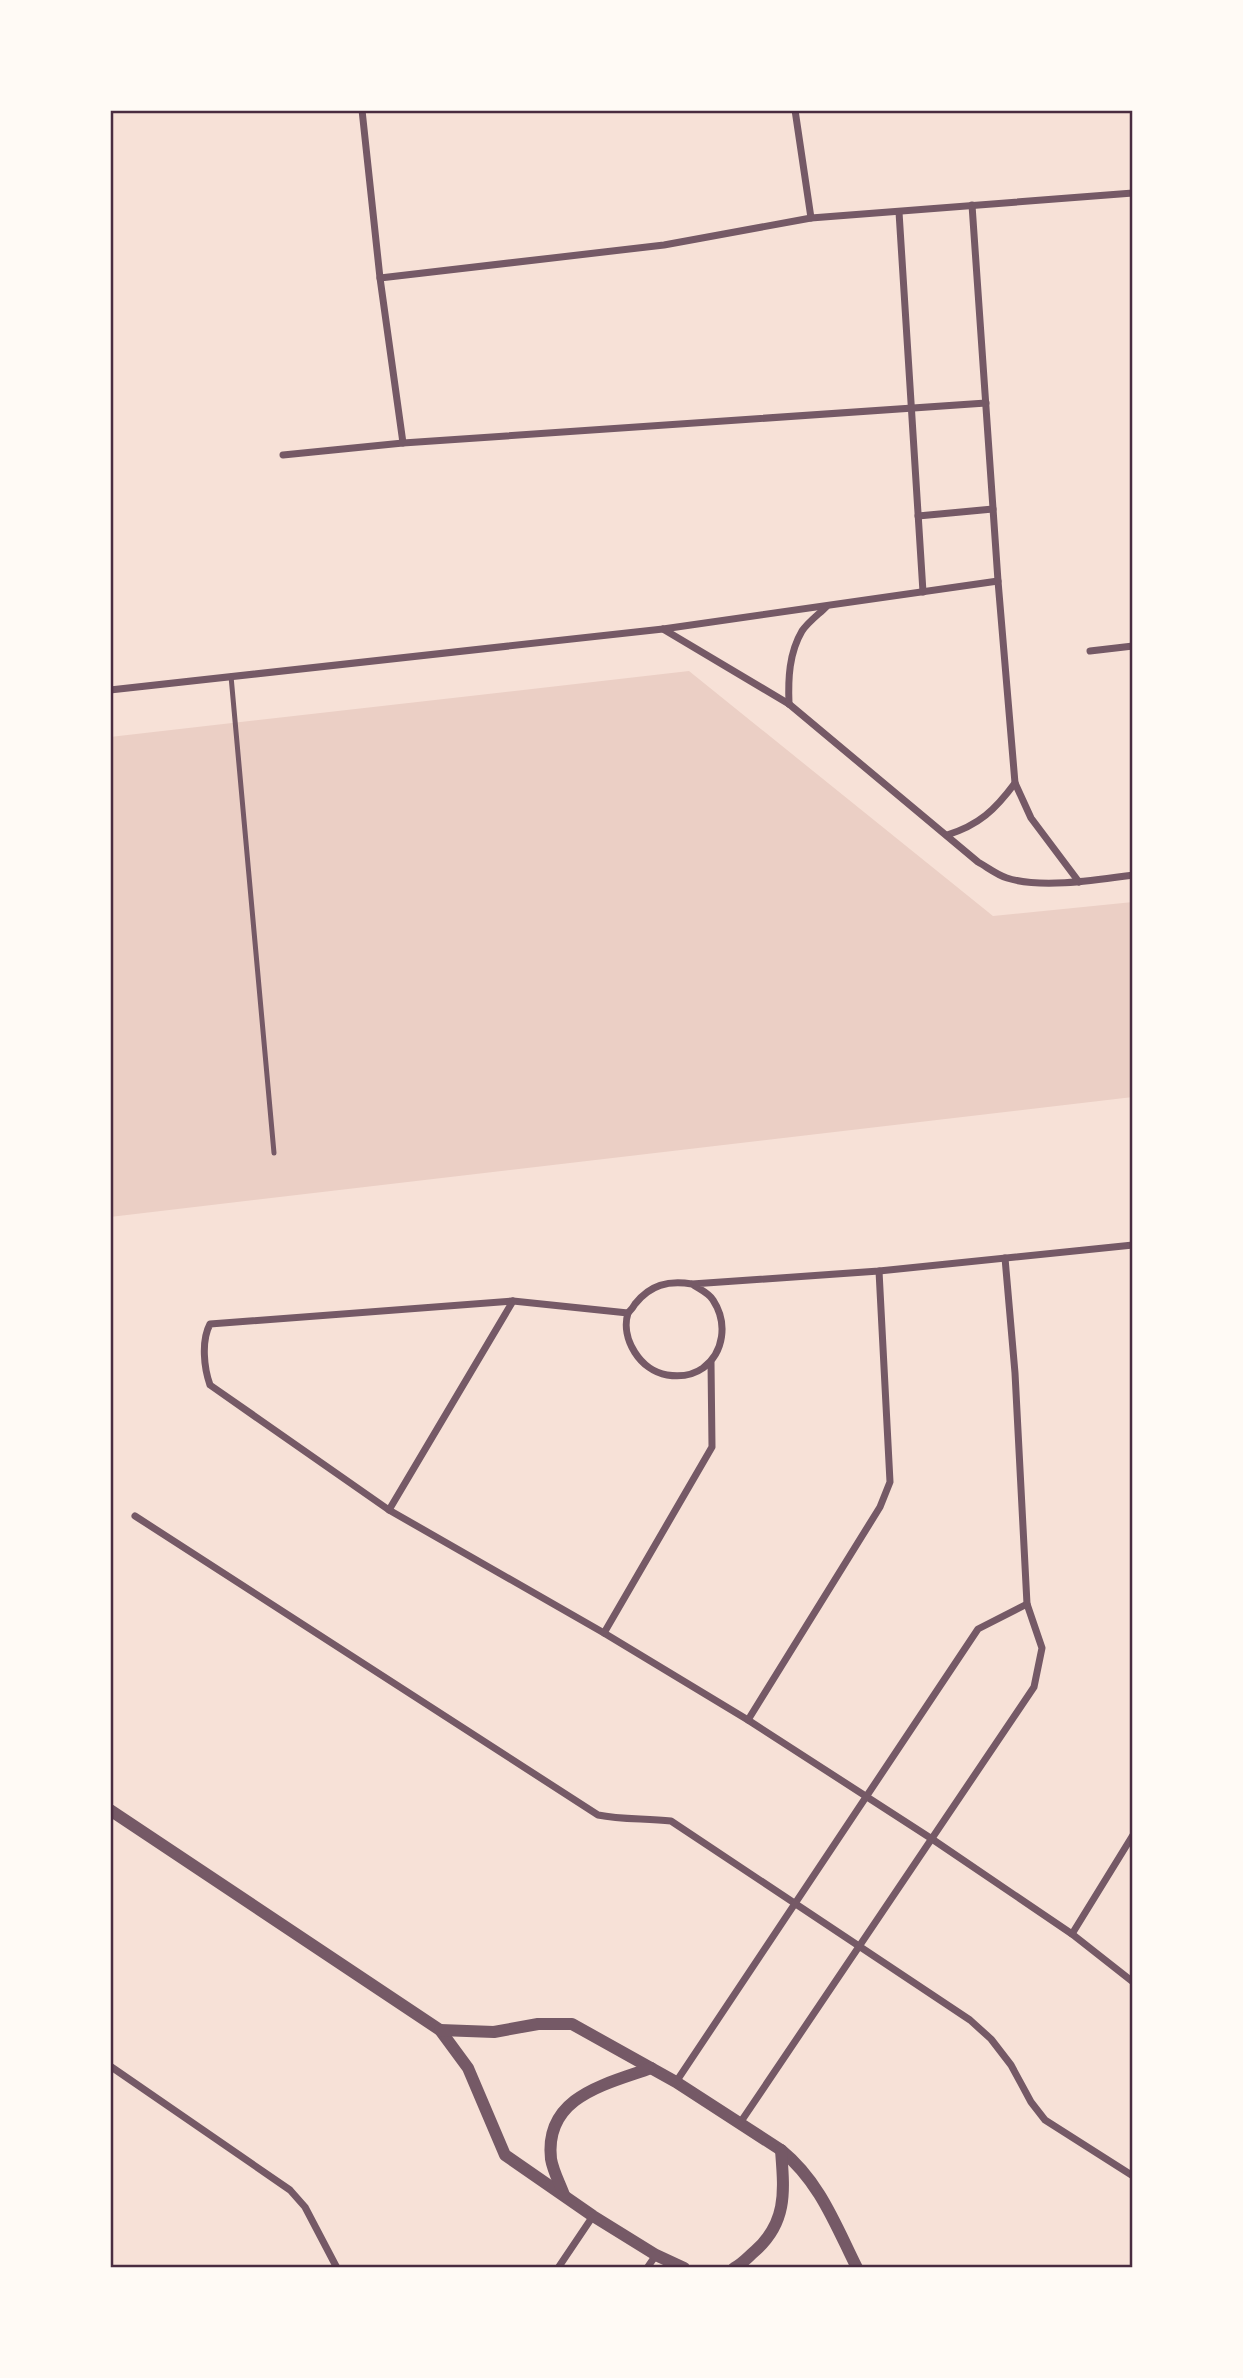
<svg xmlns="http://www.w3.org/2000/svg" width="1243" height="2378" font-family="Rubik,sans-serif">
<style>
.green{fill:#ebcfc5}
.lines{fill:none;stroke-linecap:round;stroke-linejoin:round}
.service{stroke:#755966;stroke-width:5}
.minor{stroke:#755966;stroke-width:7}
.tertiary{stroke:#755966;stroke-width:12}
.neatline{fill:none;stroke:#4a2c40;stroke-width:2.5}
</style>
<rect width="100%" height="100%" fill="#f7e1d7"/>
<path class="green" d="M689,671L993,916L1133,902V1097L110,1217V737Z"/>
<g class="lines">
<path class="service" d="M231,676L274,1153"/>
<g class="minor">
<path d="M362,110L380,278L403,443"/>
<path d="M795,110L811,218"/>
<path d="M972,205L998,581L1015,783L1031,818L1079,882"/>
<path d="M899,212L923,592"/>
<path d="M380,278L664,245L811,218L1133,193"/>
<path d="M283,455L403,443L986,403"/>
<path d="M918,516L993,509"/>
<path d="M663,629L789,704L978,862C987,867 997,875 1007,878C1041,889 1097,880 1133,875"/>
<path d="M1090,651L1133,646"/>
<path d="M110,690L663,629L998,581"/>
<path d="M789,704C788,679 789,653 802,631C808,622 819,614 826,607"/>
<path d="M947,835C979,825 995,810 1015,783"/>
<path d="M692,1284C699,1289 709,1293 713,1300C728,1323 724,1352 703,1368C692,1376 680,1377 667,1375C641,1371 620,1339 628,1313C629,1312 634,1306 635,1304C650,1285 668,1280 692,1284L879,1271L1133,1245"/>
<path d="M628,1313L513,1301L210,1324C201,1341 204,1368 210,1385L389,1510L604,1633L748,1720L932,1839L1072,1934L1133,1982"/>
<path d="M389,1510L513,1301"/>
<path d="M135,1516L598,1815C622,1820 646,1818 671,1821L970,2020L991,2039L1011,2065L1031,2102L1045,2120L1133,2176"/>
<path d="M604,1633L712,1447L711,1362"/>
<path d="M748,1720L880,1507L890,1482L879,1271"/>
<path d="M1072,1934L1133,1835"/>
<path d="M110,2066L290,2190L305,2207L337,2268"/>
<path d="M676,2082L978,1629L1027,1604"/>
<path d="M740,2123L1034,1687L1042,1648L1027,1604L1015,1373L1005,1258"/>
<path d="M558,2268L593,2216"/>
<path d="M647,2268L656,2255"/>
</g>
<g class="tertiary">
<path d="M110,1810L440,2030L468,2068L505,2155L593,2216L656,2255L684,2268"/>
<path d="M440,2030L494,2032L538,2024H572L676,2082L781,2150C820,2182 835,2224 857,2268"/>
<path d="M564,2195C560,2184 553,2171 551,2159C544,2096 607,2084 651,2068"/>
<path d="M734,2268C742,2264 748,2257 755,2251C788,2222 784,2190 781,2150"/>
</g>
</g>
<rect width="1243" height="2378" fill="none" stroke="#fffaf5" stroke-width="224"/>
<rect x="112" y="112" width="1019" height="2154" class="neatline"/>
</svg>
